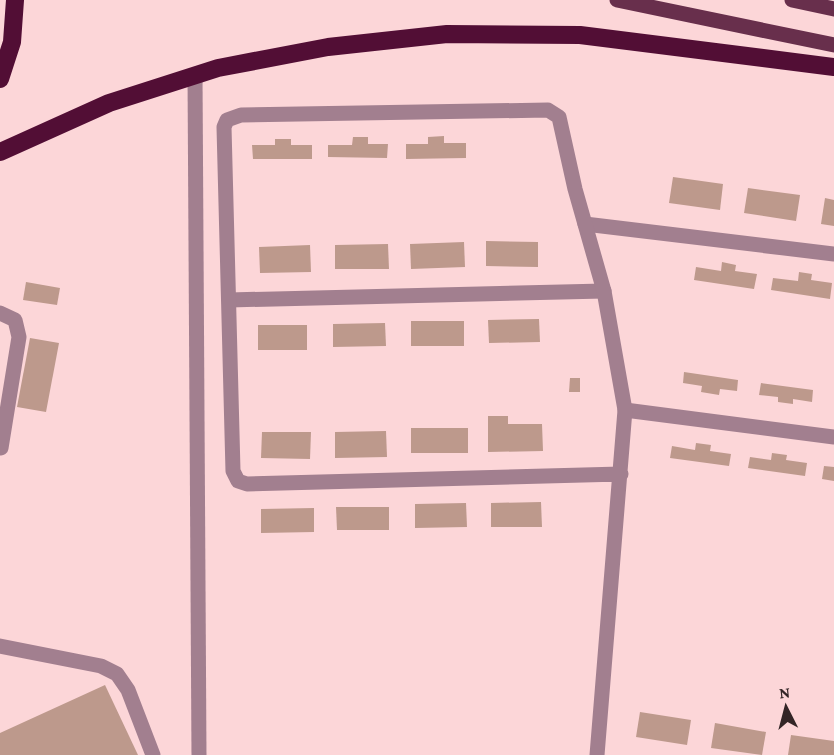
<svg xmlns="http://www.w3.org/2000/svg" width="834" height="755" font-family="'Crimson Pro',serif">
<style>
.building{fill:#bd998c}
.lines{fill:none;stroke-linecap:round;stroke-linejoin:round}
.minor{stroke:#a27f8f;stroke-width:15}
.major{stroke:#682f4c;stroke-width:15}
.highway{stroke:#520e35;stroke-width:18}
</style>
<rect width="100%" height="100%" fill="#fcd6d8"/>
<g class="building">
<path d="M444,136V143H466V158L406,159V144H428V137Z"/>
<path d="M353,137H368V144H388L387,158L328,157V145H352Z"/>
<path d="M275,139H291V145H312V159H253L252,145H275Z"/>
<path d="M673,177L723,184L720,210L669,203Z"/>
<path d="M748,188L800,195L796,221L744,213Z"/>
<path d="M825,198L834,200V226L821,224Z"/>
<path d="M486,241L538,242V267L486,266Z"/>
<path d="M464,242L465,267L411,269L410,244Z"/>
<path d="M388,244L389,269H335V245Z"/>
<path d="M310,245L311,272L260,273L259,247Z"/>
<path d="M722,262L736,265L735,271L757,274L754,289L694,280L696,267L721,271Z"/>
<path d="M799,272L812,274L811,280L832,283L830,299L771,290L773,278L798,281Z"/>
<path d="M26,282L60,288L57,305L23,300Z"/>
<path d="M539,319L540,342L489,343L488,320Z"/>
<rect x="411" y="321" width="53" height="25"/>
<path d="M385,323L386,346L333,347V324Z"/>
<rect x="258" y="325" width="49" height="25"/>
<path d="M30,338L59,343L46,412L17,407Z"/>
<path d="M684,372L738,380L737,391L720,389L719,395L701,392L702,386L683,383Z"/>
<path d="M570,378H580V392H569Z"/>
<path d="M761,383L813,390L812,402L793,399V404L778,402V397L759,395Z"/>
<path d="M488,416H508V424H542L543,451L488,452Z"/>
<rect x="411" y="428" width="57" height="25"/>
<path d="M386,431L387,457L335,458V432Z"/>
<path d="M262,432H311L310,459L261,458Z"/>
<path d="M696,443L711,445L710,451L731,454L729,466L670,458L672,446L695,450Z"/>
<path d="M772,453L787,455L786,460L807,463L805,476L748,468L750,457L771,460Z"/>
<path d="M824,466L834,467V481L822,479Z"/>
<path d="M541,502L542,527H491V503Z"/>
<path d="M466,503L467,527L415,528V504Z"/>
<path d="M336,507H389V530H337Z"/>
<path d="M314,508V532L261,533V509Z"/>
<path d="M105,685L138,755H0V733Z"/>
<path d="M640,712L691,720L687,745L636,737Z"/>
<path d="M715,723L766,732L762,755L711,748Z"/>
<path d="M791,735L834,741V755H788Z"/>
</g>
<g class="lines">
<g class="minor">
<path d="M195,75L199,755"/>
<path d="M585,224L834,254"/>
<path d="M229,300L604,291"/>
<path d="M0,313L15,320L19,337L1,448"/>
<path d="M625,410L834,437"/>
<path d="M0,646L101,666L117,674L128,690L153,755"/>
<path d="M597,755L625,410L604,291L575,189L559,117L548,110L241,115L227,120L224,127L233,471L238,481L247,484L621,474"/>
</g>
<g class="major">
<path d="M617,0L834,45"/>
<path d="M792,0L834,9"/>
</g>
<g class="highway">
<path d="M0,79L12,42L15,0"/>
<path d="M0,152L109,103L218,68L328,47L447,34L580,35L834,67"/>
</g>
</g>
<g transform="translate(786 707) rotate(354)" stroke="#fcd6d8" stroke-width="4.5" paint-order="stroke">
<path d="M0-4.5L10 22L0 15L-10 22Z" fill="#332526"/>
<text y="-9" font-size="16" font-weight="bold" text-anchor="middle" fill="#332526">N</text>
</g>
</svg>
